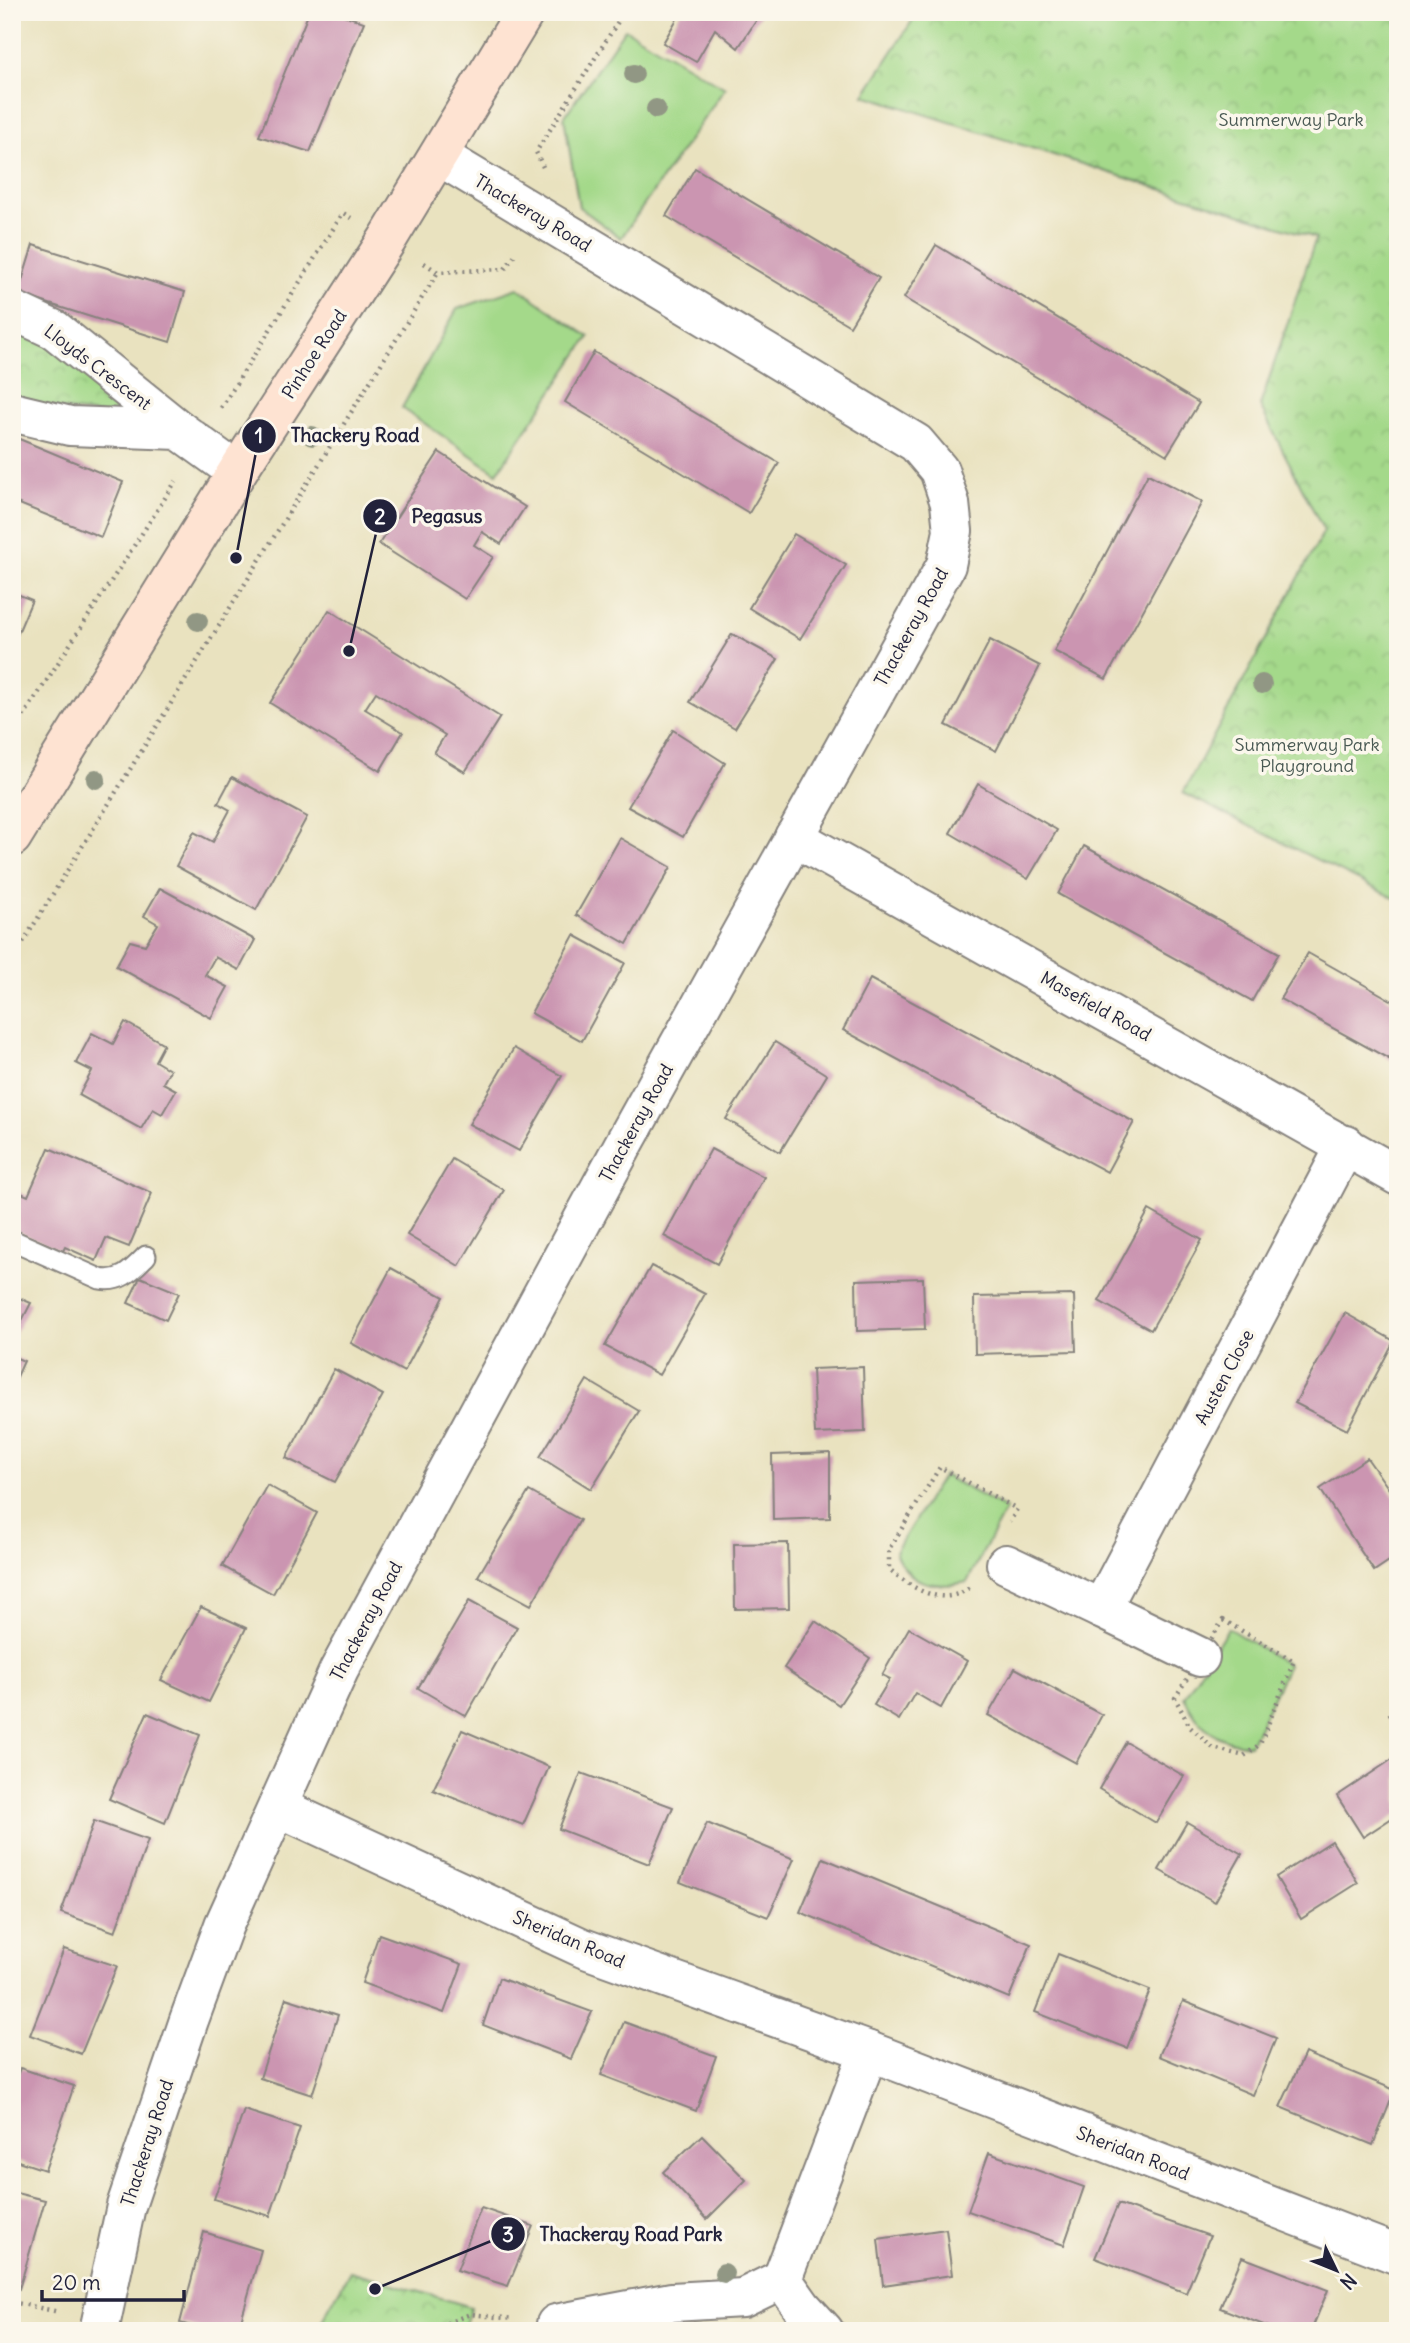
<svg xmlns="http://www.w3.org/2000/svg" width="1410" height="2343" font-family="Delius,sans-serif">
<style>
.grass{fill:#a4d98a;stroke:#637e62;stroke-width:2}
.park{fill:url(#park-crowns);stroke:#637e62;stroke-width:2}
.building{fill:#cb95b1}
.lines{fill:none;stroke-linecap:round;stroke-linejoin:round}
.lane-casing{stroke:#86827d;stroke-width:23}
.street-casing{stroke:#86827d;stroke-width:42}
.secondary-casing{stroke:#86827d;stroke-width:42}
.path{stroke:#86827d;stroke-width:4.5;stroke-dasharray:2 5;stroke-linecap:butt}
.lane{stroke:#fff;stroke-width:19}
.street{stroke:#fff;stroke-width:38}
.secondary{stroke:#fee3d2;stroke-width:38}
.tree{fill:#919784}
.labels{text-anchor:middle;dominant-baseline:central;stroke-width:7;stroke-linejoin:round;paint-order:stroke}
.park-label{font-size:18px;fill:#495953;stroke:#fbf7ec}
.street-label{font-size:18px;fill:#22223b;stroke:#fbf7ec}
.leader{fill:none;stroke:#22223b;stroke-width:2.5}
.callout-dot{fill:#22223b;stroke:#fbf7ec;stroke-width:2.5}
.mark-label{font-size:21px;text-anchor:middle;font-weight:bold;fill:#fff}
.callout-label{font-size:19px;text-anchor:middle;font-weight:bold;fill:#22223b;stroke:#fbf7ec;stroke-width:7;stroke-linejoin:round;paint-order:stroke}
</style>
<defs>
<pattern id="park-crowns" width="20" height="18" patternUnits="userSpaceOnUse" patternTransform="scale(1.75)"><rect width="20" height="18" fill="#a4d98a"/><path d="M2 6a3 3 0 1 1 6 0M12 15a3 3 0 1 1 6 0" fill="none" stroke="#8dba78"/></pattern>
</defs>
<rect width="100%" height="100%" fill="#fbf7ec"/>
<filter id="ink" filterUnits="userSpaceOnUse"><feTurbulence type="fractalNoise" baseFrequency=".0143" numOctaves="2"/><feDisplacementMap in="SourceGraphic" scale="14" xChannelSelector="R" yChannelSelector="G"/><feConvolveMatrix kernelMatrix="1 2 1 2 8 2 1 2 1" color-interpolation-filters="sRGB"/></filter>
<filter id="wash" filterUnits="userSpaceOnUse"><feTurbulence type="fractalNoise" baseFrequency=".00686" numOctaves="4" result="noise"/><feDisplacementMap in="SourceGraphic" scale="28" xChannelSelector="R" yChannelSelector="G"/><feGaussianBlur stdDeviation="1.57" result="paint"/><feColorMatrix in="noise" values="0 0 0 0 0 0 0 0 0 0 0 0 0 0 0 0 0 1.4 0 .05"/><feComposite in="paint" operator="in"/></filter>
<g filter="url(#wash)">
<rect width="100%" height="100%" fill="#e9e2bf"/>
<g class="grass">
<path d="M625,29L725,88L621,238L579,207L564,117Z"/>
<path d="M518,288L589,337L497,473L402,408L457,309Z"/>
<path d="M943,1475L1006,1509L967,1582C934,1589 909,1585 895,1552Z"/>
<path d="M1228,1628L1288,1665L1250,1745C1214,1741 1200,1728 1184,1697Z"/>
</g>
<g class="park">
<path d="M918,12H1398V900L1183,793L1324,531L1260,406L1316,238L864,95Z"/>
<path d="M12,320L159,422L12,403Z"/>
<path d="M350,2271L471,2307L463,2331H316Z"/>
</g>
<g id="blocks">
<g class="building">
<path d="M309,12H334L364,22L310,152L259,136Z"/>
<path d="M681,12H762L738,48L715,29L696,62L663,43Z"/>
<path d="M695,168L879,278L850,326L666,216Z"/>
<path d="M33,245L185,292L170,342L18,294Z"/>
<path d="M936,245L1199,403L1167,455L904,298Z"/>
<path d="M594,352L779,463L749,513L565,402Z"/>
<path d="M12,436L123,482L101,537L12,501Z"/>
<path d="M439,452L525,507L501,544L482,532L474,545L493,557L465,599L379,544Z"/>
<path d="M1148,474L1202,502L1106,679L1054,651Z"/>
<path d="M794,534L846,565L800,639L749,608Z"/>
<path d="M12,592L32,600L15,640L12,639Z"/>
<path d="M329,610L500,717L465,772L434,753L445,735L376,692L365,709L403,732L380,771L270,703Z"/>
<path d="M732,634L778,659L735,728L690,702Z"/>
<path d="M990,640L1040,666L996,751L946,725Z"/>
<path d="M673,730L725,763L683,837L628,807Z"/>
<path d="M232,777L307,817L256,910L176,866L194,832L213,842L230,810L218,803Z"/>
<path d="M978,784L1057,830L1028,879L950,833Z"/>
<path d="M620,838L671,867L627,944L576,915Z"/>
<path d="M1084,846L1279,953L1252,1001L1058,894Z"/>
<path d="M160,888L255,940L239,970L215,957L205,975L228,987L211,1018L116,966L130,941L145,945L158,924L144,916Z"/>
<path d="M574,935L625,963L582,1041L531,1013Z"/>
<path d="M1308,953L1398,1004V1064L1280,999Z"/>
<path d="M870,979L1134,1122L1107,1172L843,1030Z"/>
<path d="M125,1022L164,1044L155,1061L170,1070L163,1083L176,1090L162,1114L153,1109L141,1129L79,1095L92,1071L76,1063L92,1033L113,1044Z"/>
<path d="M775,1042L827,1075L780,1152L726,1119Z"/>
<path d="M514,1048L562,1076L519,1151L469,1124Z"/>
<path d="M49,1148L152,1193L129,1247L106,1238L96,1261L65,1247L63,1251L12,1229V1189L28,1196Z"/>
<path d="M711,1149L764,1177L717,1264L664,1236Z"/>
<path d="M452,1159L504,1190L459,1266L407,1235Z"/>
<path d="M1149,1210L1202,1240L1151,1330L1099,1301Z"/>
<path d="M651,1266L705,1294L659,1375L605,1346Z"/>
<path d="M391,1268L444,1297L404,1372L351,1343Z"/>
<path d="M140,1277L179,1293L166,1320L128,1303Z"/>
<path d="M923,1278L925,1329L857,1331L856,1280Z"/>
<path d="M12,1295L31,1303L12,1340Z"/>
<path d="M1074,1295L1076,1351L975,1354L974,1297Z"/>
<path d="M1345,1313L1394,1341L1347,1430L1295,1403Z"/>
<path d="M12,1356L24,1361L12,1388Z"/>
<path d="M863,1367L865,1432L815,1434L812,1369Z"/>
<path d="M334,1369L383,1395L335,1482L286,1458Z"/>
<path d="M587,1380L639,1411L591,1489L540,1457Z"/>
<path d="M830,1453V1518L773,1520L772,1455Z"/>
<path d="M1367,1458L1398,1502V1555L1374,1571L1320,1489Z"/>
<path d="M267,1485L317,1513L273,1594L222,1566Z"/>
<path d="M529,1491L580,1520L531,1605L478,1576Z"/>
<path d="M788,1543L789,1608L735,1609L734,1544Z"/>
<path d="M469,1601L517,1627L466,1716L418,1688Z"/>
<path d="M201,1607L246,1628L209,1702L161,1680Z"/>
<path d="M815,1621L870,1658L839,1705L784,1668Z"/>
<path d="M909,1628L967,1661L941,1708L915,1693L899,1720L874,1705L890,1679L882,1675Z"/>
<path d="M1015,1668L1102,1715L1076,1763L988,1715Z"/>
<path d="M1398,1708V1728L1389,1714Z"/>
<path d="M147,1713L200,1735L165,1823L109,1799Z"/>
<path d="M462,1730L549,1767L523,1825L433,1790Z"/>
<path d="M1126,1742L1184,1776L1156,1823L1099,1789Z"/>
<path d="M1394,1758L1398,1763V1814L1363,1837L1337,1796Z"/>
<path d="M581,1773L673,1807L649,1864L559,1829Z"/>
<path d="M94,1821L148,1840L115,1932L61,1913Z"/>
<path d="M1187,1822L1242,1854L1215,1902L1159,1870Z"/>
<path d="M707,1823L794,1859L768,1917L680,1882Z"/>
<path d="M1332,1841L1358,1883L1301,1919L1276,1877Z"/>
<path d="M823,1858L1031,1944L1009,1998L800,1912Z"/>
<path d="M379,1934L462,1964L444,2013L362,1983Z"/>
<path d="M64,1949L117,1966L81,2054L30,2035Z"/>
<path d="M1058,1954L1150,1990L1127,2048L1035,2012Z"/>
<path d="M499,1978L592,2012L571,2059L483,2025Z"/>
<path d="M286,1998L338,2015L312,2095L260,2078Z"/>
<path d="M1183,2001L1276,2038L1253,2095L1159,2056Z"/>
<path d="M624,2022L716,2056L696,2111L601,2075Z"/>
<path d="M1305,2053L1395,2090L1373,2145L1280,2107Z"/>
<path d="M20,2068L74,2086L45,2170L12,2159V2089Z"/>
<path d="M244,2110L300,2128L270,2216L214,2199Z"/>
<path d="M702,2135L746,2180L707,2219L663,2172Z"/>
<path d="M989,2153L1084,2187L1064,2245L968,2211Z"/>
<path d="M12,2192L45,2200L19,2289L12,2287Z"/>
<path d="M1118,2204L1210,2236L1186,2293L1095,2258Z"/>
<path d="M481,2208L533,2226L508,2286L457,2270Z"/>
<path d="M946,2229L952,2275L883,2285L878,2239Z"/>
<path d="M204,2232L261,2250L238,2331H210L180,2323Z"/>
<path d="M1242,2257L1328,2290L1311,2331H1279L1220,2308Z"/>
</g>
</g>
</g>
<g filter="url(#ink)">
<use href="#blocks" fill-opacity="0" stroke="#86827d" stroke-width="2"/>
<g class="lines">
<g class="lane-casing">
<path id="lane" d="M12,1240L100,1279C121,1283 132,1270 146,1256"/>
</g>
<g class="street-casing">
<g id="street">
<path d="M12,310L55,330L179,430"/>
<path d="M12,412L70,426L179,430L237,472"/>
<path d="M794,837L1398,1176"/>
<path d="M1006,1564L1101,1609"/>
<path d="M1200,1657L1101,1609L1346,1145"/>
<path d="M278,1807L583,1948L869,2051L1398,2255"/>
<path d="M556,2324L672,2302L743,2298L782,2279"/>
<path d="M99,2331L126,2206L189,2020L224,1925L339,1670L626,1140L946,565L953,531L950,503L939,470L916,443L439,156"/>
<path d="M824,2331L802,2307L782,2279L869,2051"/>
</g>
</g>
<g class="secondary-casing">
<path id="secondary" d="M12,837L237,472L387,240L525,12"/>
</g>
<g class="path">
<path d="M543,167L536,152L624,12"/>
<path d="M424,263L438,272L505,269L516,253"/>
<path d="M221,408L343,213L351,218"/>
<path d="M12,734L176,481"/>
<path d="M12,960L438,272"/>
<path d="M969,1588C941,1608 912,1588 889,1569V1549L940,1467L1017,1509L1010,1522"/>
<path d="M1223,1620L1294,1661L1260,1744L1244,1756L1213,1748L1190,1727L1175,1698Z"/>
<path d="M12,2302L59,2312"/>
<path d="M427,2331L470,2314L514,2319"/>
</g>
<use href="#lane" class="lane"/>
<use href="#street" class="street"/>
<use href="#secondary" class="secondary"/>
</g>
<g class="tree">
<circle cx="634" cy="74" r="10"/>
<circle cx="656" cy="109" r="10"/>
<circle cx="312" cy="436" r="10"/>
<circle cx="198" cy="621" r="10"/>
<circle cx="1262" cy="684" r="10"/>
<circle cx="96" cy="779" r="10"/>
<circle cx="724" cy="2273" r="10"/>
</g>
</g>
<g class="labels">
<g class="park-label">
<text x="1291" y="119">Summerway Park</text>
<text x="1307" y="744">Summerway Park<tspan x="1307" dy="21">Playground</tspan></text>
</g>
<g class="street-label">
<text transform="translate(533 213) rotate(31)">Thackeray Road</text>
<text transform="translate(314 354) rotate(-57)">Pinhoe Road</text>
<text transform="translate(98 367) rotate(37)">Lloyds Crescent</text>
<text transform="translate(911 627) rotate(-61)">Thackeray Road</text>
<text transform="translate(1096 1006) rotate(29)">Masefield Road</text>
<text transform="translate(636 1123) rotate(-61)">Thackeray Road</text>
<text transform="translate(1224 1377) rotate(-62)">Austen Close</text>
<text transform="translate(366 1621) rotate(-62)">Thackeray Road</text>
<text transform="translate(569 1939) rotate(23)">Sheridan Road</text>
<text transform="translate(147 2143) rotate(-72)">Thackeray Road</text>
<text transform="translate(1133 2153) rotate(21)">Sheridan Road</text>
</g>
</g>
<path class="leader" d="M236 558L259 436M349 651L380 516M375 2289L508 2234"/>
<g class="callout-dot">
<circle cx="236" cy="558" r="7"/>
<circle cx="349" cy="651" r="7"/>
<circle cx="375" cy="2289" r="7"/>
<circle cx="259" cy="436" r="18"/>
<circle cx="380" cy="516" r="18"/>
<circle cx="508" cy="2234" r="18"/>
</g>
<g class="mark-label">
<text x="259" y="443">1</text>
<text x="380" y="524">2</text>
<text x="508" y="2242">3</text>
</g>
<g class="callout-label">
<text x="355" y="442">Thackery Road</text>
<text x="447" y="523">Pegasus</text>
<text x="631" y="2241">Thackeray Road Park</text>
</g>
<rect width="1410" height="2343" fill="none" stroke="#fbf7ec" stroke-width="42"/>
<g transform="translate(1336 2270) rotate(133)" stroke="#fbf7ec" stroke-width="5" paint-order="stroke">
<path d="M0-5L12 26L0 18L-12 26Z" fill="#22223b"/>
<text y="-10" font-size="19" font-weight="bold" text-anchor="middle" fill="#22223b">N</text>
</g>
<path d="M42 2290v10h142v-10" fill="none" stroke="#22223b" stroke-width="3.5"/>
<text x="52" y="2290" font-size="21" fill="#22223b" stroke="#fbf7ec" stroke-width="5" paint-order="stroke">20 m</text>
</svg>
